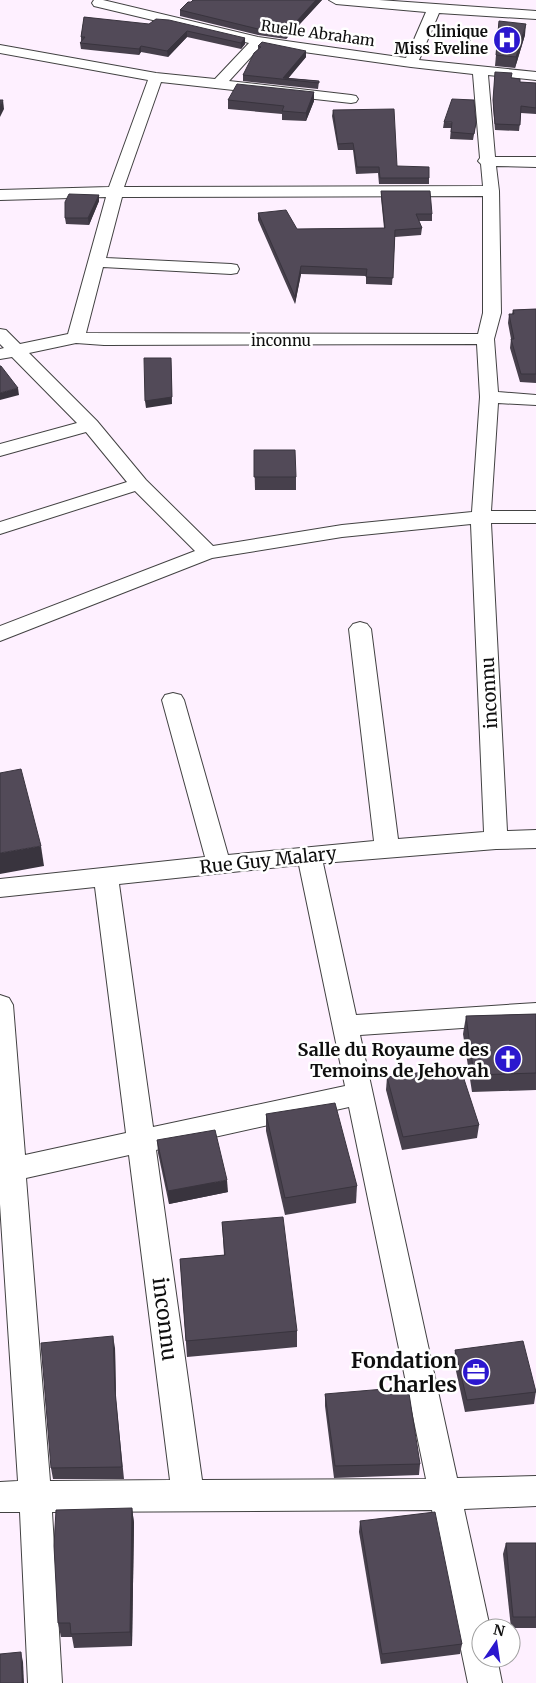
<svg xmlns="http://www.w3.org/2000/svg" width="536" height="1683" font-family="Merriweather,serif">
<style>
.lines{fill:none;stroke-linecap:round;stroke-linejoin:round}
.street-casing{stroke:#424242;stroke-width:2}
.street{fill:#fff;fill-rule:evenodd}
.wall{fill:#47404c}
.shaded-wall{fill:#39343e}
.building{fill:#524a58;stroke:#39343e}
.labels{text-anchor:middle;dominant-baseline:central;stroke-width:5;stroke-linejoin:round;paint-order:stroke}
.far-poi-label{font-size:15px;font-weight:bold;fill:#0f0f0f;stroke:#fff;text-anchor:end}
.far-street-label{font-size:15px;fill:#0f0f0f;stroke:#fff}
.street-label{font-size:18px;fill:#0f0f0f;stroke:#fff}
.poi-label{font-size:18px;font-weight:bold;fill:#0f0f0f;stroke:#fff;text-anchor:end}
.near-street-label{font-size:21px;fill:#0f0f0f;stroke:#fff}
.near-poi-label{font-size:21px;font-weight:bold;fill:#0f0f0f;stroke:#fff;text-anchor:end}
</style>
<rect width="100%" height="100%" fill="#fef0ff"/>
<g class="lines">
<g class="street-casing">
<path id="street" d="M94,0H103L258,37L406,58L426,12L336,4L329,0H379L536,11V19L439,13L419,60L536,72V80L488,75L495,157H536V167L496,166L499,191L501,313L494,339L498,392L536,395V405L498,403L491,511H536V523H491L507,831L536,830V848L496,849L323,863L356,1015L536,1003V1023L360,1035L457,1478L536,1476V1506L464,1509L490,1628H481V1658H497L502,1683H468L432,1510L52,1512L62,1683H28L20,1512H0V1482L18,1481L0,1204V995L9,998L13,1005L25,1155L126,1133L95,887L0,897V879L205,857L162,700L165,695L173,693L181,695L184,700L228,855L374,841L349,629L353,624L360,622L367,624L371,629L398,839L484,832L471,524L342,537L212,558L0,641V626L195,551L135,491L0,534V522L127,482L86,432L0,456V444L77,423L12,357L0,359V349L4,348L0,344V329L6,330L20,344L68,334L106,197L0,200V190L109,187L148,80L0,53V45L156,73L215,79L249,43L94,6L92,3ZM261,46L411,67L473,74L480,158L478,161L481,164L483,186L124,187L161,82L351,103L356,102L358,99L356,96L351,95L229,81ZM483,196V313L478,334L86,333L103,267L231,274L237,273L239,269L237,265L231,264L106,258L122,197ZM76,343L104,345L477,344L480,397L472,512L342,525L213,546L146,480L97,421L29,353ZM299,865L345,1086L153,1127L119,884ZM349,1107L426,1479L202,1480L156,1150ZM129,1155L170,1480L50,1481L26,1178Z"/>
</g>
<use href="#street" class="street"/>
</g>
<g class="wall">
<path d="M193,0H322L286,39L258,35L180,16V10L191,2Z"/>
<path d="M84,17L245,38V44L241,49L187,37L168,57L141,52L139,55L81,49L80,43L81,42V37Z"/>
<path d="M499,21L525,35L515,68L495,66Z"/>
<path d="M258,46L306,51V57L288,78L319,81L318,89L243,81V75L258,50Z"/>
<path d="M495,72L520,82L536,83V114L521,113L519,131L495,130L493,106Z"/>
<path d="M314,92V101L306,121L282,120V114L228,109V100Z"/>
<path d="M333,110L397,166L429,178V184H379L378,173L356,174L353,150H338L332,116Z"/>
<path d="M444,122L476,123L473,140L450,139L451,128H443Z"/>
<path d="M381,191L432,214V221H419L422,228L421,235L395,237L392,285L366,284V276L301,274L295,304L258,220V213L297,229L384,228L381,198Z"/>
<path d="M99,195V201L89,225L66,224L65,218Z"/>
<path d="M536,309V383L520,382L510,348L511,339L508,323L509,314H512L513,310Z"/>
<path d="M254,450L296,477V490H255Z"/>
<path d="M536,1014V1090L472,1092L463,1034L466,1016Z"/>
<path d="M387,1077L479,1125L477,1138L402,1150L386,1090Z"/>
<path d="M266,1114L357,1186L356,1203L285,1215L266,1131Z"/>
<path d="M157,1140L228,1192L169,1204L158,1153Z"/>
<path d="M222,1222L297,1331V1347L187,1357L180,1259L224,1255Z"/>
<path d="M115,1348L116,1401L124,1479H53L51,1468Z"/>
<path d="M455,1350L536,1391L534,1404L465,1412L454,1362Z"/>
<path d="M325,1394L420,1464L419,1475L334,1478L325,1406Z"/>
<path d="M132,1508L134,1523L132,1646L74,1648L72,1637H61L58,1623Z"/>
<path d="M360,1521L462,1644L460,1654L381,1664L359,1532Z"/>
<path d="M506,1543H536V1628H511L503,1554Z"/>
</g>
<g class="shaded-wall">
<path d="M316,0H322L286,39V33Z"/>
<path d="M526,24L525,35L515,68L516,57Z"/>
<path d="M187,31V37L168,57L167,51Z"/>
<path d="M245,38V44L241,49V43Z"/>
<path d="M141,46V52L139,55V49Z"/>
<path d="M306,51V57L287,80L283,78Z"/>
<path d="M314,92V101L306,121V113Z"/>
<path d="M3,100L4,109L0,117V106Z"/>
<path d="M99,195V201L89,225L88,218Z"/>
<path d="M301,266V274L295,304V297Z"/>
<path d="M171,358L172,404L146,408L145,401Z"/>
<path d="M18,388L19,395L0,400V393Z"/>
<path d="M41,846L44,866L0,874V853Z"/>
<path d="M227,1180L228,1192L169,1204L168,1191Z"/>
<path d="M113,1336L115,1348L116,1401L124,1479L115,1390Z"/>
<path d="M132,1508L134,1523L132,1646L130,1632Z"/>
<path d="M21,1652L23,1662L24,1683H22Z"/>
</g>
<g class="building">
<path d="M193,0H316L286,33L258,29L180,10L188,2H191Z"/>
<path d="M84,17L149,24L156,19L169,20L245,38L241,43L187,31L167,51L141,46L139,49L80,43L85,37H81Z"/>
<path d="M499,21L526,24L516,57L496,55Z"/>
<path d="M262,42L306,51L283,78L319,81V83L243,75L254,53L261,47L258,46Z"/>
<path d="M495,72L512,73L511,78L520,79V82L536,83V108L521,106L520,125L495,124L493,100Z"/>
<path d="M237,84L314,92L306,113L282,111L284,106L228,100Z"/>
<path d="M452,99L474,100L476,123L474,134L451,132L452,122H444Z"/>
<path d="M0,100H3L0,106Z"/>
<path d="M394,109L397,166L429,167V178H380L379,167H357L353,143L338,144L333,110Z"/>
<path d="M381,191H430L432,214H416L422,228L395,230L393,278L366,277L367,269L301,266L295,297L258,213L286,210L297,229L385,228Z"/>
<path d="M69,194L99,195L88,218H65V202Z"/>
<path d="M536,309V374H521L511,339H514L509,314H514L513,310Z"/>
<path d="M144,358H171L172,397L145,401Z"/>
<path d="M0,366H1L18,388L0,393Z"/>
<path d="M254,450H295L296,477H254Z"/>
<path d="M21,769L41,846L0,853V773Z"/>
<path d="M536,1014V1073L474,1075L466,1016Z"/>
<path d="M460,1067L479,1125L403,1137L387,1077Z"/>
<path d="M335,1103L357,1186L285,1198L266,1114Z"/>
<path d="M215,1130L227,1180L168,1191L157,1140Z"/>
<path d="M283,1217L297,1331L186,1341L180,1259L225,1255L222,1222Z"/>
<path d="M113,1336L115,1390L122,1467L51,1468L41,1343Z"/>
<path d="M523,1341L536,1392L467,1400L455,1350Z"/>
<path d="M408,1387L420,1464L335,1466L325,1394Z"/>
<path d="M132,1508L130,1632L71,1634L70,1623H58L54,1546L56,1510Z"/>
<path d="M435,1512L462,1644L382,1654L360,1521Z"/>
<path d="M506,1543H536V1617H513Z"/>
<path d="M21,1652L22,1683H0V1654Z"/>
</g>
<defs>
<g id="hospital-disc" transform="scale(1.4375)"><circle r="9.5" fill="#2b17ce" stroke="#fff"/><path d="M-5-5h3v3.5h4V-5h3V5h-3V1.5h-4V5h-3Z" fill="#fff"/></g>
<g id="church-disc" transform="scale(1.4375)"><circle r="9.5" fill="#2b17ce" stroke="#fff"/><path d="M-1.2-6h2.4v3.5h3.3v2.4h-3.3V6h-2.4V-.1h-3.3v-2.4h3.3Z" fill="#fff"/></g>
<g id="office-disc" transform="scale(1.4375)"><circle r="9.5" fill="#2b17ce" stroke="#fff"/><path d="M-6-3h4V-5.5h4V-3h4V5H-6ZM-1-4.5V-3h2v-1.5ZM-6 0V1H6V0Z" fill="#fff"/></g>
</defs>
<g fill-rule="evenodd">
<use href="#hospital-disc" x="507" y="40"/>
<use href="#church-disc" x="508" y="1059"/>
<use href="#office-disc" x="476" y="1372"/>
</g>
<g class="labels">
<g class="far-poi-label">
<text x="488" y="31">Clinique<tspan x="488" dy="17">Miss Eveline</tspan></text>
</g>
<g class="far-street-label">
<text transform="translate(318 33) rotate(8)">Ruelle Abraham</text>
<text x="281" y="340">inconnu</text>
</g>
<g class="street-label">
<text transform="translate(489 693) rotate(-93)">inconnu</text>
<text transform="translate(268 860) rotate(-6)">Rue Guy Malary</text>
</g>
<g class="poi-label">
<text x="489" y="1049">Salle du Royaume des<tspan x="489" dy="21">Temoins de Jehovah</tspan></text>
</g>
<g class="near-street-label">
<text transform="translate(165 1319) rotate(83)">inconnu</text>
</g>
<g class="near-poi-label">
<text x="457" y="1360">Fondation<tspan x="457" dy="24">Charles</tspan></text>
</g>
</g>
<g transform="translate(496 1643) rotate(13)"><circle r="24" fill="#ffffff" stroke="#9f9f9f"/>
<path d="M0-4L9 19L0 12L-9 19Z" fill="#2b17ce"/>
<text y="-8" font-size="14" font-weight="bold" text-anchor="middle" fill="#0f0f0f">N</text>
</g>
</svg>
